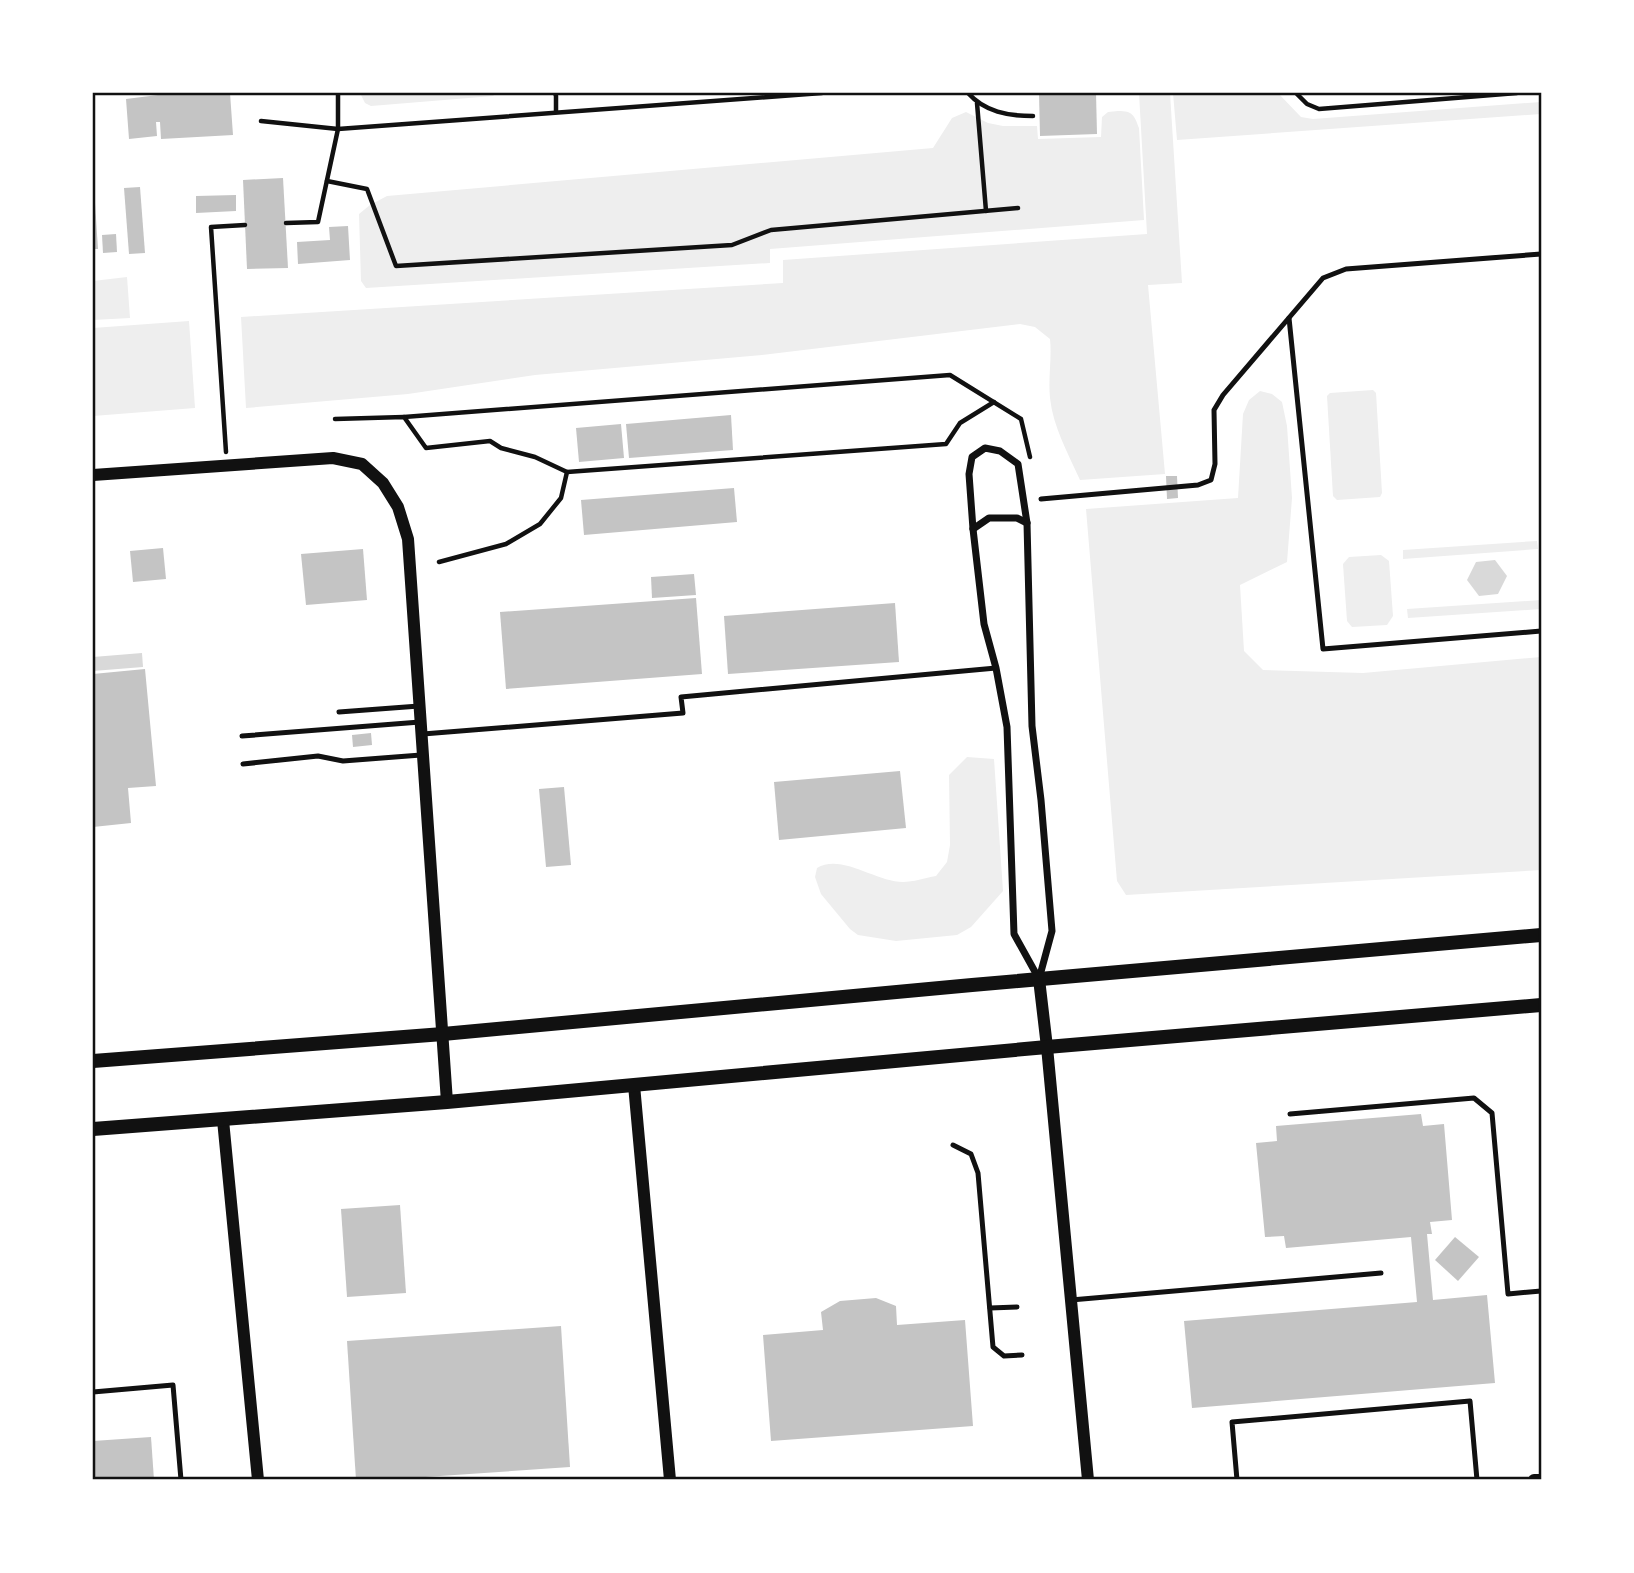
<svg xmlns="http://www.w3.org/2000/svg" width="1634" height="1573" font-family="Mulish,sans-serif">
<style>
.green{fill:#eee}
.water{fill:#d9d9d9}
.building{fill:#c4c4c4}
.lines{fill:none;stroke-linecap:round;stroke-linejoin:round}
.path{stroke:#111;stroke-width:4.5}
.service{stroke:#111;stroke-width:5}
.minor{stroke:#111;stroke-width:7}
.tertiary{stroke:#111;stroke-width:12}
.secondary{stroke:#111;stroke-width:14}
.neatline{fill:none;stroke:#111;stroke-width:2.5}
</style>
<rect width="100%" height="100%" fill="#fff"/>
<g class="green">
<path d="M360,93H496L493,96L371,106L365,103Z"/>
<path d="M1139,93H1170L1182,283L1148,285L1165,474L1080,480C1068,453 1053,427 1050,398C1048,378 1052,358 1050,339L1035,327L1020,324L762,355L535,375L408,394L246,408L241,317L783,283V260L1147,234Z"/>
<path d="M1173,93H1278L1301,117L1313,119L1541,102V114L1177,140Z"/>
<path d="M1118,111C1133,111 1134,115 1139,128L1144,220L770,249V263L366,288L361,281L359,214L370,205L387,196L933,148L952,118L966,112L988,123L1003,126H1037L1038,139L1101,137L1102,117L1108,112Z"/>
<path d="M127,277L130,318L93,320V281Z"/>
<path d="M189,321L195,408L93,416V328Z"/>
<path d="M1373,390L1376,393L1382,493L1380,497L1337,500L1333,496L1327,396L1330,393Z"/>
<path d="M1260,391L1272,394L1282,402L1287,426L1292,498L1287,562L1240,585L1244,651L1263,670L1363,673L1541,657V870L1126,895L1117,881L1086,509L1238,498L1243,414L1249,400Z"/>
<path d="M1537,541L1538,549L1403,559V550Z"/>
<path d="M1381,555L1389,561L1393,616L1387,625L1352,627L1347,621L1343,564L1349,557Z"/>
<path d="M1541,600V609L1408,618L1407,609Z"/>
<path d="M967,757L994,759L1003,891L971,927L957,935L896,941L858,935L850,929L821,894L815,877L817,868C841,853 876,882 903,882C913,882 925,878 936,876L947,862L950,845L949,775Z"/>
</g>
<g class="water">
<path d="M1495,560L1507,576L1498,594L1479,596L1467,580L1476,562Z"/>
<path d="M142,653L143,667L93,671V657Z"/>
</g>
<g class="building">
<path d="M158,93H230L233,135L161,139L160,122H156L157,136L129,139L126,99L158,95Z"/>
<path d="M1039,93H1096L1097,134L1040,136Z"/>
<path d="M283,178L288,268L247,269L243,180Z"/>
<path d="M140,187L145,253L129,254L124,188Z"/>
<path d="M236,195V211L196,213V196Z"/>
<path d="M93,203H95L98,249H93Z"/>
<path d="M348,226L350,260L298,264L297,242L330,240L329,227Z"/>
<path d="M116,234L117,252L103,253L102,235Z"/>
<path d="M731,415L733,450L629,458L626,424Z"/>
<path d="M621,424L624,458L579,462L576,428Z"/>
<path d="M1166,476H1177L1178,498L1167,499Z"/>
<path d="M734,488L737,522L584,535L581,500Z"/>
<path d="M163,548L166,579L133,582L130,551Z"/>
<path d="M363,549L367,600L306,605L301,554Z"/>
<path d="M694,574L696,595L652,598L651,577Z"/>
<path d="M696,598L702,674L506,689L500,612Z"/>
<path d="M895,603L899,662L728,674L724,616Z"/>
<path d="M145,669L156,786L128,788L131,823L93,827V674Z"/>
<path d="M371,733L372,745L353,747L352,735Z"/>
<path d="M900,771L906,828L779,840L774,782Z"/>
<path d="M564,787L571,865L546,867L539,789Z"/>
<path d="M1421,1114L1423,1126L1444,1124L1452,1220L1430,1222L1432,1234H1427L1433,1300L1487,1295L1495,1383L1192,1408L1184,1321L1417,1302L1411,1237L1286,1248L1284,1236L1265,1237L1256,1143L1277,1141L1276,1126Z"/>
<path d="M400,1205L406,1293L347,1297L341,1209Z"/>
<path d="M1455,1237L1479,1257L1458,1281L1435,1260Z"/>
<path d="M876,1298L896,1306L897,1325L965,1320L973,1426L771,1441L763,1335L823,1330L821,1312L840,1301Z"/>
<path d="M561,1326L570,1467L381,1480H356L347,1341Z"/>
<path d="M151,1437L154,1480H93V1441Z"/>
</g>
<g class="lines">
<g class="path">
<path d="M555,93L556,96V112"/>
<path d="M968,93C985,112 1008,116 1033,116"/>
<path d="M1296,93L1307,104L1319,109L1517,93"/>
<path d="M977,103L986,211"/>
<path d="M261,121L338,129L822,93"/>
<path d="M327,181L367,189L396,266L732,245L771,230L1018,208"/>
<path d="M286,223L318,222L338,129V93"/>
<path d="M404,417L950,375L1021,419L1030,457"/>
<path d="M335,419L404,417L426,448L490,441L501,448L535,457L567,472L946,444L960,423L994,402"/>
<path d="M226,452L211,227L245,225"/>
<path d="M439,562L506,544L540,524L561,498L567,472"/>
</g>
<g class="service">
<path d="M1289,318L1323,649L1541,631"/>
<path d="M1041,499L1198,485L1211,480L1215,464L1214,410L1223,395L1323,278L1346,269L1541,254"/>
<path d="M339,712L419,706"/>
<path d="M423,734L683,713L681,697L996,668"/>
<path d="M242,736L420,722"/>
<path d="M243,764L318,756L343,761L421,755"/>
<path d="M1290,1114L1474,1098L1492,1113L1508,1294L1541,1291"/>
<path d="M953,1145L971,1154L978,1173L993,1347L1004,1356L1022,1355"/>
<path d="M1071,1300L1381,1273"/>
<path d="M990,1308L1017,1307"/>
<path d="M93,1392L173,1385L181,1480"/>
<path d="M1237,1480L1232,1422L1470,1401L1477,1480"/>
</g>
<g class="minor">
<path d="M985,448L1000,451L1018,464L1027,523L1032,726L1041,800L1052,931L1039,979L1014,934L1007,727L996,668L984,624L973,529L969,474L972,457Z"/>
<path d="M973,529L989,518H1017L1027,523"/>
</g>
<g class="tertiary">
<path d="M93,475L333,458L362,464L383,483L398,507L408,539L447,1102"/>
<path d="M1039,979L1047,1047L1088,1480"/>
<path d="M634,1085L670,1480"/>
<path d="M223,1120L258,1480"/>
<path d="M1534,1480H1541"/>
</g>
<g class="secondary">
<path d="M93,1061L443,1034L972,985L1541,935"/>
<path d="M93,1129L447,1102L1047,1047L1541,1005"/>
</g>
</g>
<rect width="1634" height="1573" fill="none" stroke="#ffffff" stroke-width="189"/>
<rect x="94" y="94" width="1446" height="1384" class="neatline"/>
</svg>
